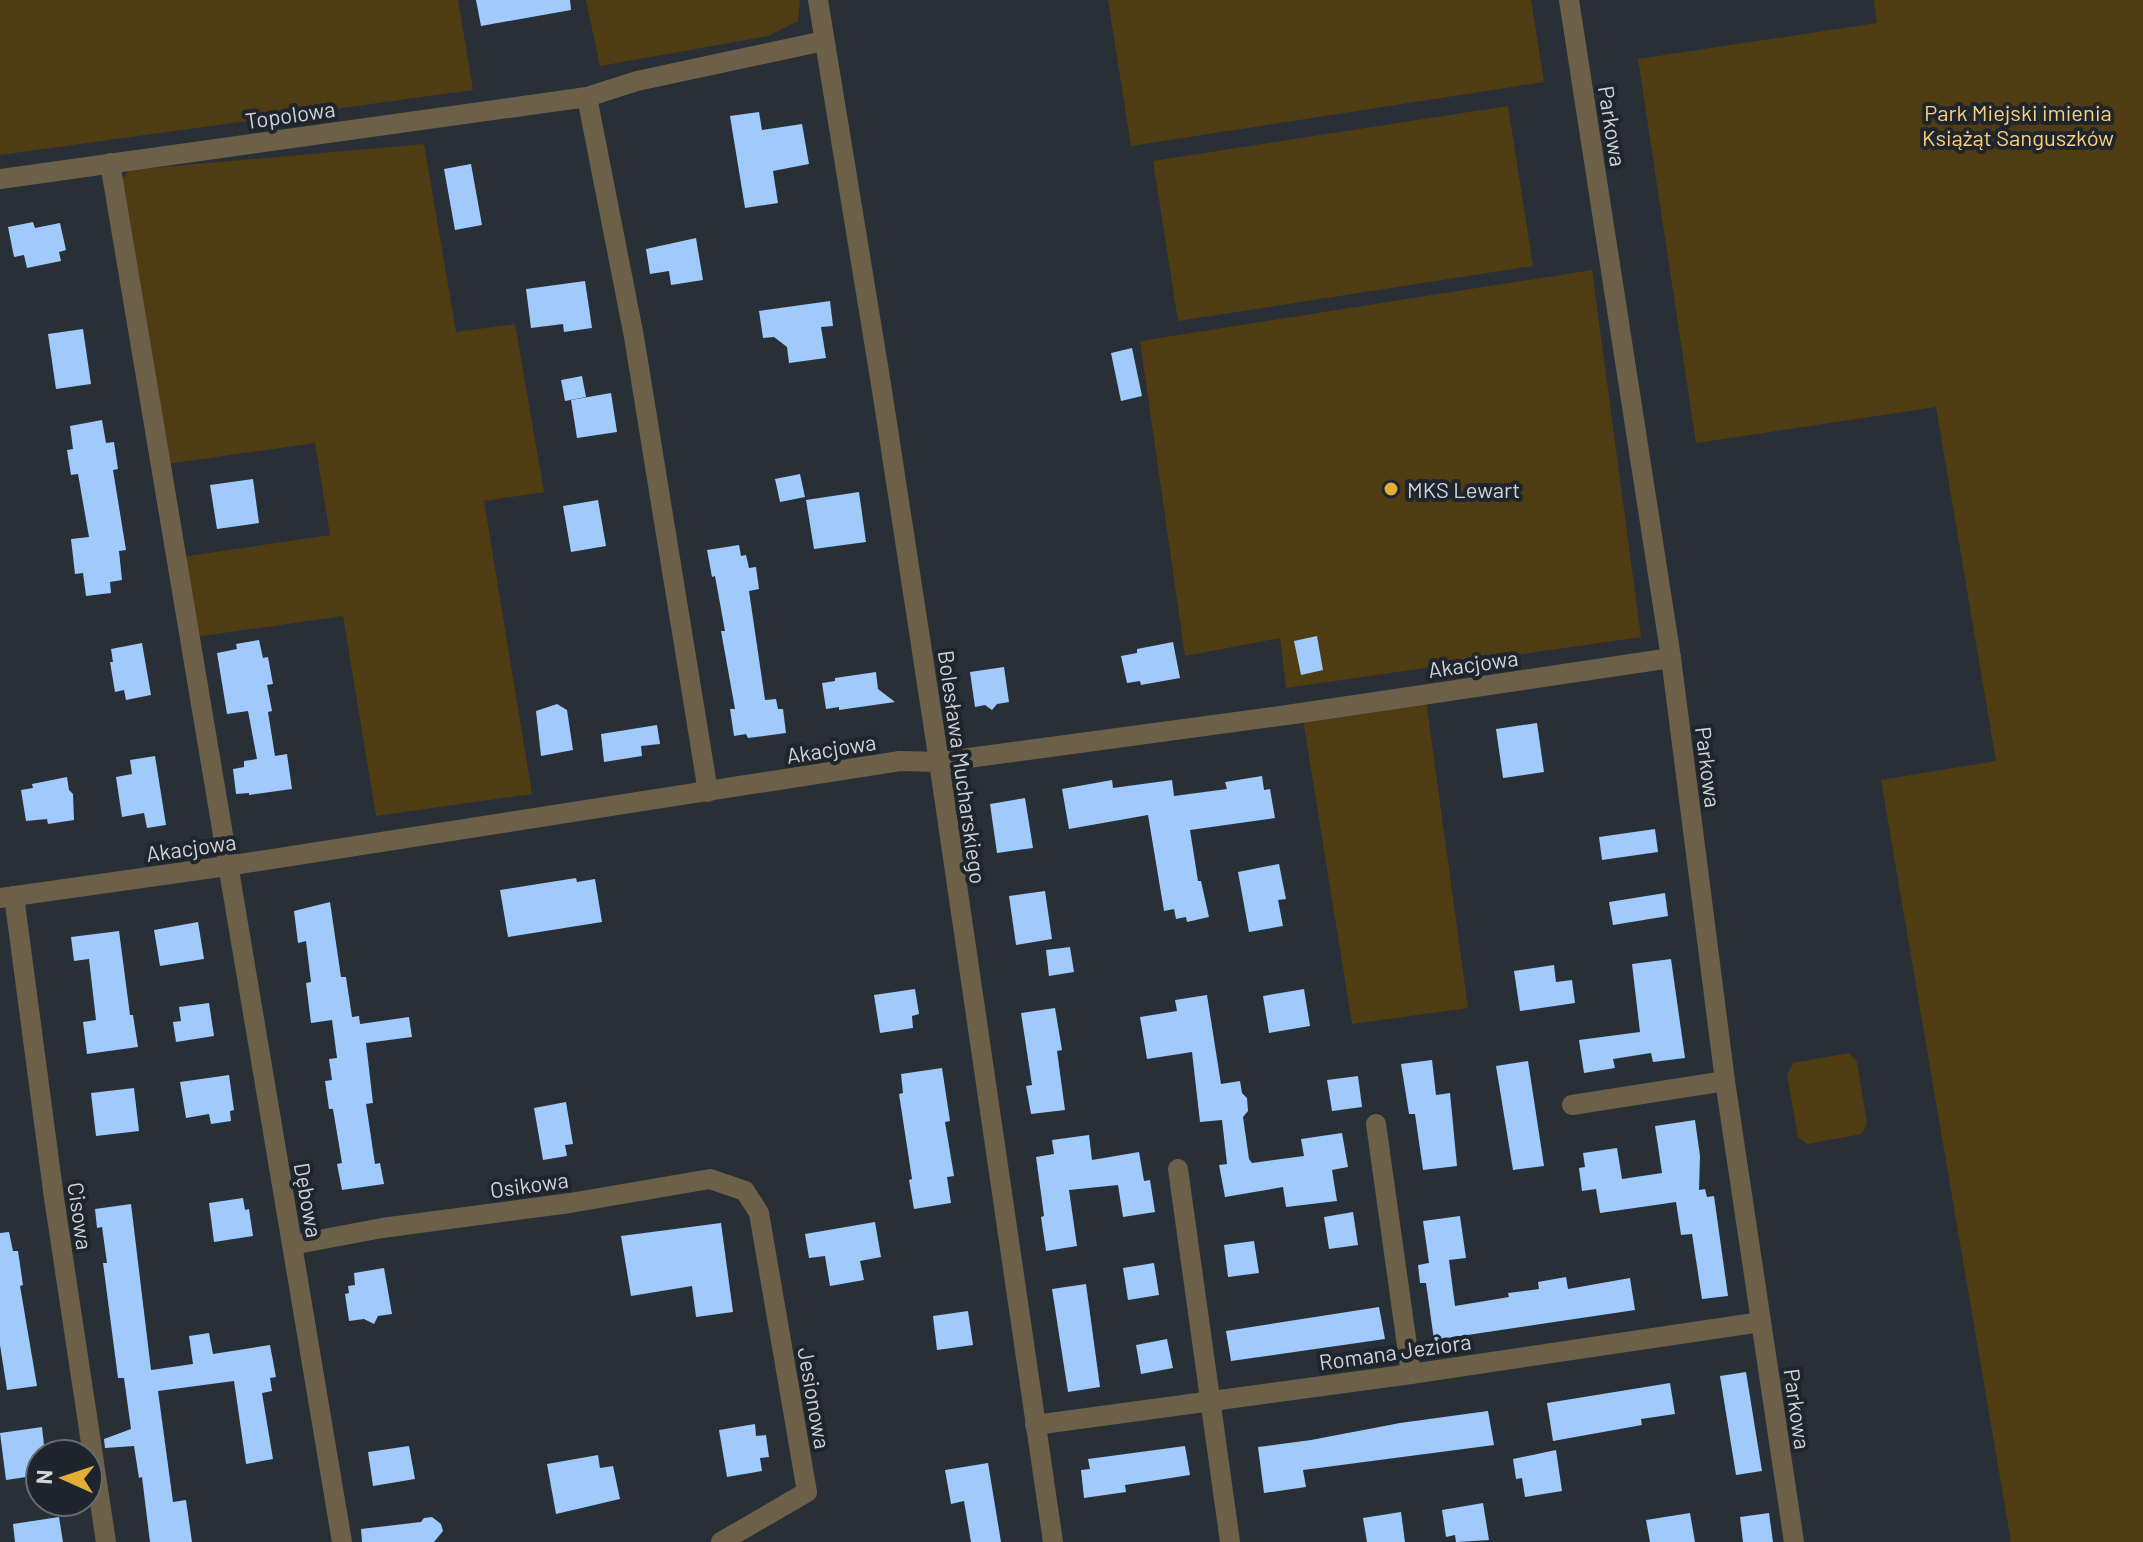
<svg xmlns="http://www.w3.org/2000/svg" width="2143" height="1542" font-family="Barlow,sans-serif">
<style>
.green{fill:#503c13}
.building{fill:#a0cafc}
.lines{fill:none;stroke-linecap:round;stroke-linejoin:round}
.minor{stroke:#6c6049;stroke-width:20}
.poi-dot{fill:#e3ae35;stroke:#1f252d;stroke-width:3}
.labels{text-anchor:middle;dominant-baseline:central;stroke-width:8;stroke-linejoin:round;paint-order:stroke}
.park-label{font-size:22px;fill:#fbd07b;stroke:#1f252d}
.street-label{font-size:22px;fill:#cfd4d9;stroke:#1f252d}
.poi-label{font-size:22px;fill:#cfd4d9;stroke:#1f252d;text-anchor:start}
</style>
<rect width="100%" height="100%" fill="#282f37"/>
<g class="green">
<path d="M0,0H458L473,90L0,155Z"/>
<path d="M586,0H800L798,21L768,36L600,66Z"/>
<path d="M1108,0H1531L1544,82L1131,146Z"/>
<path d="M1874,0H2143V1542H2011L1881,780L1996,761L1936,407L1696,443L1638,59L1877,23Z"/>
<path d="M1508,106L1533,266L1178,321L1153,161Z"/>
<path d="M424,144L456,332L515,324L544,492L484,501L532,794L376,816L343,616L195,637L182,557L330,535L315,443L167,464L122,180L129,170Z"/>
<path d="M1592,270L1641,637L1286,688L1280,638L1185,656L1140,341Z"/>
<path d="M1425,693L1468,1008L1352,1024L1302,713Z"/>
<path d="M1849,1053L1857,1062L1867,1124L1862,1134L1807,1144L1798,1137L1787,1075L1793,1063Z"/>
</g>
<g class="building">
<path d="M476,0H570L571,10L481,26Z"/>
<path d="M759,112L762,130L802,124L809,164L773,171L778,203L745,208L730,116Z"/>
<path d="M471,164L482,225L455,230L444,169Z"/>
<path d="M33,222L35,228L60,223L66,250L59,252L61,261L27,268L24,255L14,257L8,227Z"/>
<path d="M696,238L703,280L671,285L669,271L650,274L646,249Z"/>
<path d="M585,281L592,328L564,332L563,324L531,328L526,289Z"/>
<path d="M830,301L833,326L821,327L826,358L789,363L787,347L774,337L763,338L759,311Z"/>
<path d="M83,329L91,384L56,389L48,334Z"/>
<path d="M1132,348L1142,396L1121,401L1111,353Z"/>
<path d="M582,376L586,397L565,401L561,380Z"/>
<path d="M611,393L617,432L577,438L571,400Z"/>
<path d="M102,420L106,443L114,442L118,469L113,470L126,550L119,551L122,580L110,582L111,593L86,596L83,573L75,574L71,539L89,537L78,474L71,475L67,450L73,449L70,426Z"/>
<path d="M800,474L805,497L780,502L775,479Z"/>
<path d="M253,479L259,523L217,529L210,485Z"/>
<path d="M859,492L866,542L814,549L806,500Z"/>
<path d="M598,500L606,546L571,552L563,506Z"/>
<path d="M739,545L741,556L746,555L749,568L756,567L759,589L749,591L765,700L776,699L778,709H783L786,733L748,738L746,734L734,736L730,709H735L721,631H725L715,576L712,577L707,550Z"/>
<path d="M1317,636L1323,670L1301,675L1294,641Z"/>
<path d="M259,640L263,658L268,657L273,684L267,685L272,711L268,712L275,756L287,754L292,789L249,795V793L236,794L233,769L244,767V761L257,759L248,711L227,714L217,653L237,649L236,644Z"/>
<path d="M1173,642L1180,678L1141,685L1140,681L1127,683L1121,656L1137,653V649Z"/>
<path d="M142,643L151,695L126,700L124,690L115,692L110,662H113L111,649Z"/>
<path d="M1004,667L1009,702L997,704L992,710L985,705L975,707L970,672Z"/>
<path d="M876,672L878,689L895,702L839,710V707L826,709L822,683L835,681V678Z"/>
<path d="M557,704L567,710L573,750L541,756L536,711Z"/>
<path d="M1537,723L1544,772L1503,778L1496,729Z"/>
<path d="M657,725L660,744L641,746L642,756L604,762L601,734Z"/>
<path d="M155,756L166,825L147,828L144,813L122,817L116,777L132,774L130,760Z"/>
<path d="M1262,776L1264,790L1270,789L1275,818L1190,830L1198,881H1201L1209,917L1187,922L1186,917L1176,919L1174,909L1164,911L1148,815L1069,829L1062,789L1112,780L1113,788L1172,780L1174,796L1227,789L1225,782Z"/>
<path d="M67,777L69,790L73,794L74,820L48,824L47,819L26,821L21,790L33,788L32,784Z"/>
<path d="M1025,798L1033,848L997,853L990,804Z"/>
<path d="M1655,829L1658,852L1602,860L1599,837Z"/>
<path d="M1279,864L1286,899L1278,900L1283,926L1249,932L1238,872Z"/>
<path d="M576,878L577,882L595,879L602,922L508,937L500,890Z"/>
<path d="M1045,891L1052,939L1016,945L1009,896Z"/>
<path d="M1665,893L1668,916L1613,925L1609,902Z"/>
<path d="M330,902L341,977H346L352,1017L359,1016L360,1024L409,1017L412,1037L366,1043L373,1103L366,1104L375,1164L380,1163L384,1184L342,1190L337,1164L342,1163L333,1109H329L325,1081L332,1080L329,1059L337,1058L332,1020L311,1023L306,983L311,982L306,941L298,943L294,911Z"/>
<path d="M198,922L204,959L160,966L154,930Z"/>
<path d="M119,931L130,1015H133L138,1047L87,1054L83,1022L96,1020L89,959L74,961L71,937Z"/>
<path d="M1070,947L1074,972L1049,976L1046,950Z"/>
<path d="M1671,959L1685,1058L1653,1062L1651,1053L1613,1059L1615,1068L1584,1073L1579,1040L1640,1032L1632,964Z"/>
<path d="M1554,965L1556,982L1572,980L1575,1003L1520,1011L1514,971Z"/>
<path d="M915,989L919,1014L912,1016L913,1028L880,1033L874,995Z"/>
<path d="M1304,989L1310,1026L1269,1033L1263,996Z"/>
<path d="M1207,995L1221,1084L1240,1081L1242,1093L1247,1098L1248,1111L1243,1117L1249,1159L1252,1163L1304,1156L1301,1139L1342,1133L1348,1167L1332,1170L1337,1201L1286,1207L1283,1187L1225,1197L1219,1165L1227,1164L1222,1120L1200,1122L1192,1052L1147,1059L1140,1017L1177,1011L1175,1000Z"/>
<path d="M209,1003L214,1036L176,1042L173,1022L181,1021L179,1007Z"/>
<path d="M1055,1008L1062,1050L1057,1051L1065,1110L1031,1114L1026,1086L1032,1085L1021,1013Z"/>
<path d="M1432,1060L1436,1095L1450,1093L1457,1166L1423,1170L1415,1114H1409L1401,1064Z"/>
<path d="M1528,1061L1544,1166L1513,1170L1496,1066Z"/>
<path d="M942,1068L950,1121L945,1122L954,1176L947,1177L951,1203L914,1209L909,1180L912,1179L899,1094L903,1093L901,1074Z"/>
<path d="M229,1075L234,1110L230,1111L231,1121L211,1124L209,1114L186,1118L180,1082Z"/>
<path d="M1358,1076L1362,1107L1332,1111L1327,1080Z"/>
<path d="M134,1088L139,1131L96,1136L91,1093Z"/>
<path d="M566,1102L573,1144L565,1145L567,1156L543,1160L534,1108Z"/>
<path d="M1695,1120L1700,1156L1699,1190L1705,1189L1707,1197L1714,1196L1728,1296L1702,1299L1692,1234L1681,1235L1676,1202L1600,1213L1596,1189L1582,1191L1579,1168L1585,1167L1583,1153L1617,1148L1622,1179L1662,1173L1655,1126Z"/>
<path d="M1089,1135L1092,1160L1139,1152L1144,1181L1150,1180L1155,1212L1123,1217L1118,1185L1069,1190L1077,1246L1046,1251L1041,1217L1044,1216L1036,1157L1054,1154L1052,1140Z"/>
<path d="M243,1198L245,1210L249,1209L253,1236L214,1242L209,1203Z"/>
<path d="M131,1204L151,1370L193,1364L189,1336L209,1333L213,1354L270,1345L276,1377L270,1378L272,1391L262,1393L273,1459L246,1464L234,1381L158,1391L173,1502L186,1500L192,1542H150L142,1477L139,1478L134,1446L105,1448L104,1439L131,1429L124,1378H118L103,1263H107L102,1227L97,1228L95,1209Z"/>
<path d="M1353,1212L1358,1245L1329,1249L1324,1217Z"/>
<path d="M1460,1216L1466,1258L1449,1260L1455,1306L1509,1297L1508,1293L1539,1289L1538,1282L1566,1277L1568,1289L1630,1278L1635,1310L1434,1340L1426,1283H1420L1418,1265L1429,1263L1423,1221Z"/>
<path d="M875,1222L881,1257L860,1261L864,1280L830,1286L825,1256L809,1258L805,1234Z"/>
<path d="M721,1223L733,1312L696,1317L692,1286L631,1296L621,1236Z"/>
<path d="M9,1232L13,1251H18L23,1285L20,1286L37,1386L7,1390L0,1345V1233Z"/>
<path d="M1254,1241L1259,1273L1228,1277L1224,1245Z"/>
<path d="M1154,1263L1159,1295L1128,1300L1123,1268Z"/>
<path d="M384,1268L392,1314L378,1316L374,1324L364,1319L349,1321L345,1294L349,1293L348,1286L355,1285L354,1273Z"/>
<path d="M1086,1284L1100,1387L1068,1392L1052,1289Z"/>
<path d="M1379,1307L1385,1339L1231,1361L1226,1331Z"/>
<path d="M968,1311L973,1345L937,1350L933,1316Z"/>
<path d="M1167,1339L1173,1368L1141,1374L1136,1345Z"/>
<path d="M1746,1372L1762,1471L1736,1475L1720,1376Z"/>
<path d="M1670,1383L1675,1414L1641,1419L1642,1425L1553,1441L1547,1403Z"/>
<path d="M1488,1411L1494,1445L1303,1470L1306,1487L1264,1493L1258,1447L1311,1440L1400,1423Z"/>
<path d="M755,1424L756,1436L766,1435L769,1457L760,1458L762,1471L727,1477L719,1430Z"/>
<path d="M42,1427L45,1454H40V1475L6,1480L0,1433Z"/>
<path d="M409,1446L415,1479L373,1486L368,1452Z"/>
<path d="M1185,1446L1190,1475L1125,1485L1126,1492L1084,1498L1081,1470L1090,1469L1088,1459Z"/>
<path d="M1556,1450L1562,1491L1525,1497L1522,1478L1516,1479L1513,1459Z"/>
<path d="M598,1455L600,1468L613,1466L620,1499L556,1514L547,1464Z"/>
<path d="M988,1463L1001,1542H971L964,1501L951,1504L945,1470Z"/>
<path d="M1483,1503L1489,1540L1456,1542L1455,1535L1446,1537L1442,1510Z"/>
<path d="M1401,1512L1405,1542H1367L1363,1518Z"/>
<path d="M1690,1513L1695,1542H1650L1646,1520Z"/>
<path d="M1769,1513L1773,1542H1743L1740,1517Z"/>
<path d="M59,1517L63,1542H15L13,1524Z"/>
<path d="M432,1517L441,1524L443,1531L434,1542H362L361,1529L421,1522L424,1518Z"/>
</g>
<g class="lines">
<g class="minor">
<path d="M818,0L881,384L939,762L1053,1542"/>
<path d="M1569,0L1671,658L1725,1081L1794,1542"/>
<path d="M587,97L634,337L708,792"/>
<path d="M110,163L342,1542"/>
<path d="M0,179L587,97L637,81L824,41"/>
<path d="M14,896L54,1198L106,1542"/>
<path d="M0,898L227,866L900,761L939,762L1294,714L1671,658"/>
<path d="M1572,1105L1725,1081"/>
<path d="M1376,1124L1411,1374"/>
<path d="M1178,1169L1230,1542"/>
<path d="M292,1245L382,1228L570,1203L710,1179L745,1191L759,1213L807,1492L721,1542"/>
<path d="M1035,1425L1411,1374L1761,1322"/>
</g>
</g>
<circle class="poi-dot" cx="1391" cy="489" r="8"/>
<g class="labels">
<g class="park-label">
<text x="2018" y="112">Park Miejski imienia<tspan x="2018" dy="25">Książąt Sanguszków</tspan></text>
</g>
<g class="street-label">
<text transform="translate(290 114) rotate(-8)">Topolowa</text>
<text transform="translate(1613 126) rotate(81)">Parkowa</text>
<text transform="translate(1473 663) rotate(-8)">Akacjowa</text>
<text transform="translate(831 748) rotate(-9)">Akacjowa</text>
<text transform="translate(963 767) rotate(82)">Bolesława Mucharskiego</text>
<text transform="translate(1709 767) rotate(83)">Parkowa</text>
<text transform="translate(191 847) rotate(-8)">Akacjowa</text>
<text transform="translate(529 1184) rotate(-8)">Osikowa</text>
<text transform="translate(309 1200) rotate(80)">Dębowa</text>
<text transform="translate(81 1216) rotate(82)">Cisowa</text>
<text transform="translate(1395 1351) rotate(-8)">Romana Jeziora</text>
<text transform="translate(815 1398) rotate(80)">Jesionowa</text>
<text transform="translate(1798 1409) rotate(82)">Parkowa</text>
</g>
<g class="poi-label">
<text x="1407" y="489">MKS Lewart</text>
</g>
</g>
<g transform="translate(64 1478) rotate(273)"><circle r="38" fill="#1f252d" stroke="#656b72" stroke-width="2"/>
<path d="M0-6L14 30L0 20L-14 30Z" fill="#e3ae35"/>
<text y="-12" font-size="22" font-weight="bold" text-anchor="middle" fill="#cfd4d9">N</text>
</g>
</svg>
